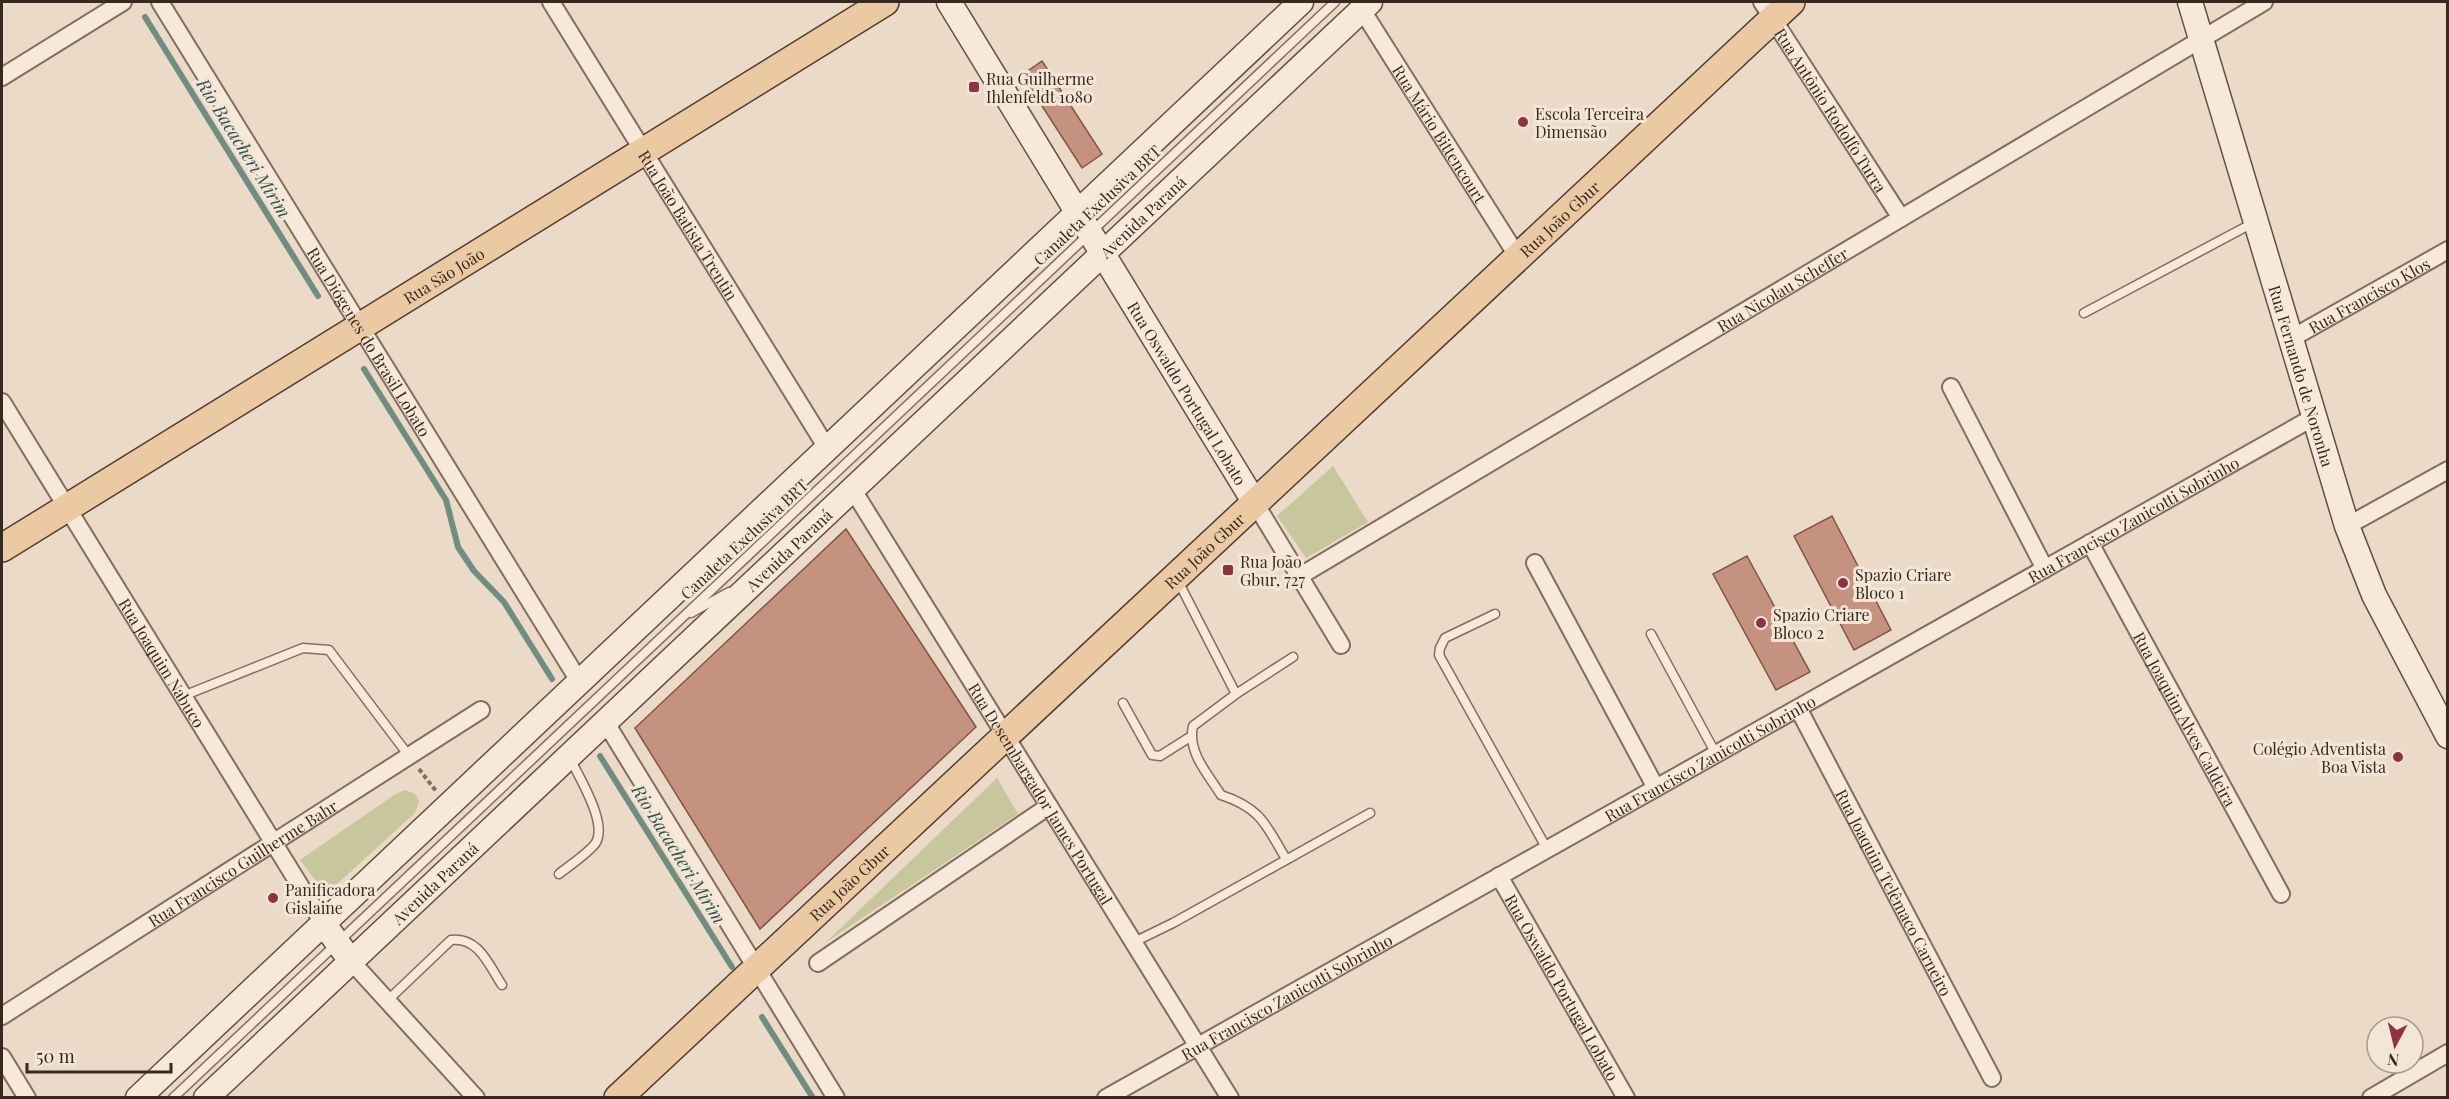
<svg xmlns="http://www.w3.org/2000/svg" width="2449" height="1099" font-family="'Playfair Display',serif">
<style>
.green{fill:#c8c69c}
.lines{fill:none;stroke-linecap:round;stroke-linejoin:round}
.stream{stroke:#6f8d81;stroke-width:6}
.building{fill:#c69280;stroke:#825445;stroke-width:1.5}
.lane-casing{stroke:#856c5e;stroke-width:11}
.street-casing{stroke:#856c5e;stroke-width:20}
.secondary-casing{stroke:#674e41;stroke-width:27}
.primary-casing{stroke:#533c31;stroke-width:30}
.path{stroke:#856c5e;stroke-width:4;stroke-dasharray:4.5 3;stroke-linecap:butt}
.lane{stroke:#f6e9da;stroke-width:8}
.street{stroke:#f6e9da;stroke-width:16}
.secondary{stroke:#f6e9da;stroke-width:24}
.primary{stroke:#ebc9a2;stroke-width:27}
.poi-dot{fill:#8f3342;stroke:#f3e6d6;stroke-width:2}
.labels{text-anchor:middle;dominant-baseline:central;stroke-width:6;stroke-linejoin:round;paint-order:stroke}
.poi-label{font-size:16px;fill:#372820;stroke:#f3e6d6;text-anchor:start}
.street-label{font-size:16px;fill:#372820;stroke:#f3e6d6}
.water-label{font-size:18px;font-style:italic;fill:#31554d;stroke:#f3e6d6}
</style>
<rect width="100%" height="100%" fill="#ebdac7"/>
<g class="green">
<path d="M1333,466L1368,522L1306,558L1277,516Z"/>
<path d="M997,778L1018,814L825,943Z"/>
<path d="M405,790L415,794L419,801L415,813L326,894L300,860L394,795Z"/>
</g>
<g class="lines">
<g class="stream">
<path d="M145,17L318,296"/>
<path d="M364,369L446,500L458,547L474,571L504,602L552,679"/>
<path d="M600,756L732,967"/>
<path d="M762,1017L813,1098"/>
</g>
</g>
<g class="building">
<path d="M1042,61L1102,154L1082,168L1022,75Z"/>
<path d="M1832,516L1891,630L1854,650L1794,536Z"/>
<path d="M846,529L976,727L760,929L635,728Z"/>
<path d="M1747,556L1810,672L1776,690L1713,574Z"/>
</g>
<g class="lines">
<g class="lane-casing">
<g id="lane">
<path d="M2084,313L2253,223"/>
<path d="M1177,579L1236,694"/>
<path d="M691,613L729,592"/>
<path d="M1495,614L1445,638L1440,648L1439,655L1547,849"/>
<path d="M1651,634L1716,754"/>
<path d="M183,696L303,648L329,650L409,756"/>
<path d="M1123,703L1152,755L1160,756L1190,737"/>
<path d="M1286,859C1266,825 1261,808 1221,795C1208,774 1187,752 1193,726L1236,694L1293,657"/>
<path d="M559,874C570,865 586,855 595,844C609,824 579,778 570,758"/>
<path d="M1134,942L1173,923L1370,813"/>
<path d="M387,1001L451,940C478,936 489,965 502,985"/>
<path d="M173,1098L1335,2"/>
</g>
</g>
<g class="street-casing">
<g id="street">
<path id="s1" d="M160,2L579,681"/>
<path id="s2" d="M551,2L827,448"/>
<path id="s3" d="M1762,2L1901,218"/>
<path id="s4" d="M1362,10L1518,257"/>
<path d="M2,77L123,2"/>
<path id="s5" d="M2292,338L2448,250"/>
<path d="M1951,387L2045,569"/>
<path id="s6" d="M2,402L323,923"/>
<path id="s7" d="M853,490L1230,1098"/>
<path d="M1255,503L1341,645"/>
<path d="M2347,526L2448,470"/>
<path id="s8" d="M2090,543L2281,894"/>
<path d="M1535,563L1656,788"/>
<path id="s9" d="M1300,576L2264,2"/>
<path id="s10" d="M1798,708L1992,1078"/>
<path d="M606,723L836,1098"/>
<path id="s11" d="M1499,876L1626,1098"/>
<path d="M351,961L476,1098"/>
<path d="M818,963L1049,806"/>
<path id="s12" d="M2,1016L481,710"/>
<path d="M2,1057L27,1098"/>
<path id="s13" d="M1106,1098L2314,417"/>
<path d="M2371,1098L2448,1053"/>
</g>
</g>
<g class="secondary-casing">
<g id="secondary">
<path id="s14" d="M949,2L1255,503"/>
<path id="s15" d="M2190,2L2347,526L2374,595L2448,736"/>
<path d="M323,923L351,961"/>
<path d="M138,1098L1301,2"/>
<path id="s16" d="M206,1098L1370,2"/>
</g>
</g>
<g class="primary-casing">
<g id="primary">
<path id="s17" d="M2,548L885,2"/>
<path id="s18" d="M618,1098L1791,2"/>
</g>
</g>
<path class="path" d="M419,769L436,791"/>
<use href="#lane" class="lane"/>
<use href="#street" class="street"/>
<use href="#secondary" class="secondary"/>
<use href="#primary" class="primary"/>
</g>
<g class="poi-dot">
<rect x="968" y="81" width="12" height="12" rx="3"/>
<circle cx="1523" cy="122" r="6"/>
<rect x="1222" y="564" width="12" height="12" rx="3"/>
<circle cx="1843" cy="583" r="6"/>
<circle cx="1761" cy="623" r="6"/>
<circle cx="2398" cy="757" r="6"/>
<circle cx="273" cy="898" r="6"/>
</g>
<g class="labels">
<g class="poi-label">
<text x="986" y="78">Rua Guilherme<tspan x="986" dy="18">Ihlenfeldt 1080</tspan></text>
<text x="1535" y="113">Escola Terceira<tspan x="1535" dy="18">Dimensão</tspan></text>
<text x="1240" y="561">Rua João<tspan x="1240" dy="18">Gbur, 727</tspan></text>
<text x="1855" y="574">Spazio Criare<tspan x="1855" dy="18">Bloco 1</tspan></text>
<text x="1773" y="614">Spazio Criare<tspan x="1773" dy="18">Bloco 2</tspan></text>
<text x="2386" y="748" text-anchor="end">Colégio Adventista<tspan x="2386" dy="18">Boa Vista</tspan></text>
<text x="285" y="889">Panificadora<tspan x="285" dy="18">Gislaine</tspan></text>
</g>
<g class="street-label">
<text stroke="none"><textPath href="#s3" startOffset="128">Rua Antônio Rodolfo Turra</textPath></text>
<text stroke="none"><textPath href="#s4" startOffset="146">Rua Mário Bittencourt</textPath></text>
<text transform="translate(1097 205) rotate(-43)">Canaleta Exclusiva BRT</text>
<text stroke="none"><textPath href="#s16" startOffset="1286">Avenida Paraná</textPath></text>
<text stroke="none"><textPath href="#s18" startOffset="1288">Rua João Gbur</textPath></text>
<text stroke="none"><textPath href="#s2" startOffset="262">Rua João Batista Trentin</textPath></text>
<text stroke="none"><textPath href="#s17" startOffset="519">Rua São João</textPath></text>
<text stroke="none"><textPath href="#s9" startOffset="561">Rua Nicolau Scheffer</textPath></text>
<text stroke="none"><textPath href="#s5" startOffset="88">Rua Francisco Klos</textPath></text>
<text stroke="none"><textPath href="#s1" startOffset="399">Rua Diógenes do Brasil Lobato</textPath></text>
<text stroke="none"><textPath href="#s15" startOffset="390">Rua Fernando de Noronha</textPath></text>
<text stroke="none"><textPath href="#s14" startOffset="458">Rua Oswaldo Portugal Lobato</textPath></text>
<text stroke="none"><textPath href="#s13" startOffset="1179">Rua Francisco Zanicotti Sobrinho</textPath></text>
<text transform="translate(744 539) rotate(-43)">Canaleta Exclusiva BRT</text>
<text stroke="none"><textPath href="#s16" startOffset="800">Avenida Paraná</textPath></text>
<text stroke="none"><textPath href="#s18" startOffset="802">Rua João Gbur</textPath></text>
<text stroke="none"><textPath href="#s6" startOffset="306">Rua Joaquim Nabuco</textPath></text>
<text stroke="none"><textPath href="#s8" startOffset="200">Rua Joaquim Alves Caldeira</textPath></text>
<text stroke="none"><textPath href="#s13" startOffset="693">Rua Francisco Zanicotti Sobrinho</textPath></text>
<text stroke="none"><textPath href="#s7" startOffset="357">Rua Desembargador James Portugal</textPath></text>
<text stroke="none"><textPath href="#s12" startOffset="285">Rua Francisco Guilherme Bahr</textPath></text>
<text stroke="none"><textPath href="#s18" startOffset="316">Rua João Gbur</textPath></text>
<text stroke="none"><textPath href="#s16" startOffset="314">Avenida Paraná</textPath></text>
<text stroke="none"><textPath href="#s10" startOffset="208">Rua Joaquim Telêmaco Carneiro</textPath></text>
<text stroke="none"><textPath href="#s11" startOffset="128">Rua Oswaldo Portugal Lobato</textPath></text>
<text stroke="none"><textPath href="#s13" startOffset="207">Rua Francisco Zanicotti Sobrinho</textPath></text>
</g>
<g class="water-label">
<text transform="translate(244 148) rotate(58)">Rio Bacacheri Mirim</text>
<text transform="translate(679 854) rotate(58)">Rio Bacacheri Mirim</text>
</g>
</g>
<rect width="2449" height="1099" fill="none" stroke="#372820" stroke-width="6"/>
<g transform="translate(2395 1045) rotate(187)"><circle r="28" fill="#f3e6d6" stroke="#a89a8d" stroke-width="1.5"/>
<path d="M0-4.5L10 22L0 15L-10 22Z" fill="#8f3342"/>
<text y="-9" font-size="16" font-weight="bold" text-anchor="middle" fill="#372820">N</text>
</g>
<path d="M27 1063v9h144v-9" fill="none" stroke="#372820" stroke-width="3"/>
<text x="36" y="1063" font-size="18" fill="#372820" stroke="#f3e6d6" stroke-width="4.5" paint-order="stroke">50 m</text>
</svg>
